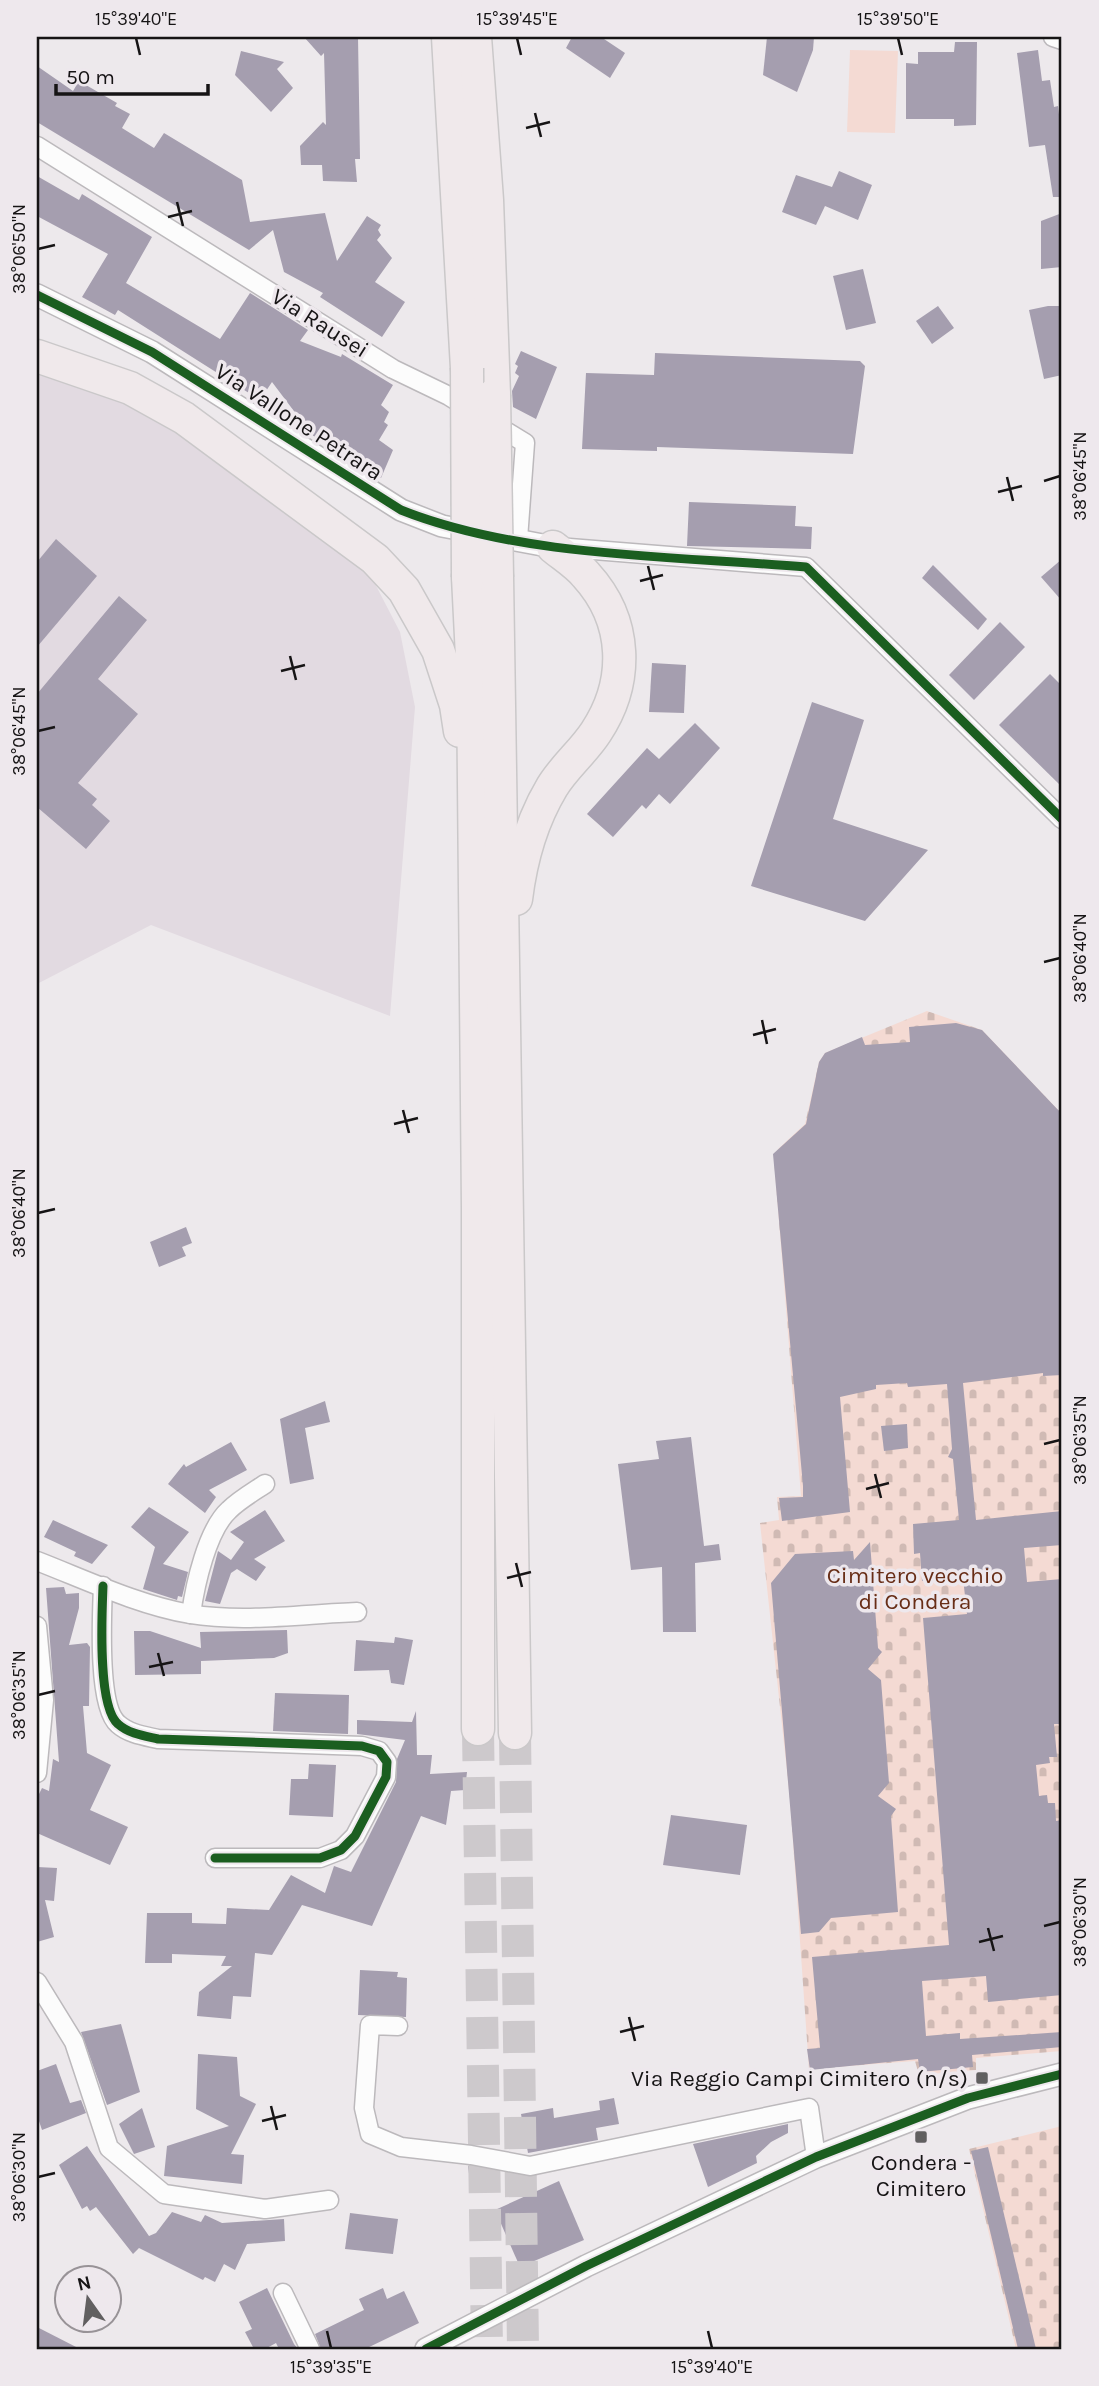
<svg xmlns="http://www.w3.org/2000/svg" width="1099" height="2386" font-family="Karla,sans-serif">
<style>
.built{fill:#e2dae1}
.cemetery{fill:url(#cemetery-stones)}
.green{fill:#f4dad3}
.building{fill:#a59eaf}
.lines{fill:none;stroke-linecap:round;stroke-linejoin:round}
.motorway-tunnel{stroke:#cdc9cc;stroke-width:32;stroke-dasharray:32 16;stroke-linecap:butt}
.minor-casing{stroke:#bcb9bc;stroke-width:21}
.tertiary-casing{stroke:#bcb9bc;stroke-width:24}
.motorway-casing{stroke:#cac8c9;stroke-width:35}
.minor{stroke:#fcfcfc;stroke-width:18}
.tertiary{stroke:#fcfcfc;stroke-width:21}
.motorway{stroke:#f0e9eb;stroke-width:32}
.motorway-bridge-casing{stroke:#cac8c9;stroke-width:35;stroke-linecap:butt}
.motorway-bridge{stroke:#f0e9eb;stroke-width:32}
.cycleway-casing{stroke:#eee8ed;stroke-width:13}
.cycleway{stroke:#1b5e20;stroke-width:9}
.ticks{fill:none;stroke:#161415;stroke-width:2.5}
.poi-dot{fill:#615f60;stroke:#eee8ed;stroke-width:2.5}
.labels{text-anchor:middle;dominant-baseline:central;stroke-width:7;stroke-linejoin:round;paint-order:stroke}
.street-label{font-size:23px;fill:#161415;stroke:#eee8ed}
.park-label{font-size:23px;fill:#682d16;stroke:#eee8ed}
.poi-label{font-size:23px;fill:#161415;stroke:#eee8ed;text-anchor:end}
.neatline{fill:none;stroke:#161415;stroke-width:2.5}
.ticks-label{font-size:18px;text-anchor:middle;fill:#161415}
</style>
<defs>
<pattern id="cemetery-stones" width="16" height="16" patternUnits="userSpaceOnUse" patternTransform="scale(1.75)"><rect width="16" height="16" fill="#f4dad3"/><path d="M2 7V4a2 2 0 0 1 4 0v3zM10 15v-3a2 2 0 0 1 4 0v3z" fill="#d0bab4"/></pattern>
</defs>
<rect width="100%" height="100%" fill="#ede9ec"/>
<path class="built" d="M37,370L124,395L312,528L371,576L400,632L415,707L390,1016L151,925L37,984Z"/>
<g class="cemetery">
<path d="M927,1011L982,1030L1062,1114V2051L976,2058V2070L919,2075L915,2061L809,2069L790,1799L760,1523L779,1520L777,1497L801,1496L774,1159L778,1149L805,1124L819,1062L825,1053Z"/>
<path d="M1062,2126V2349H1016L969,2149Z"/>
</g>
<path class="green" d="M850,50L898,51L895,133L847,132Z"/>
<g class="building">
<path d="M304,37H358L360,159H355L357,182L323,181L322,165H301L300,146L323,122L326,125L324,53L321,56Z"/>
<path d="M572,37H601L625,53L610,78L566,48Z"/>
<path d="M767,37H814L813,50L797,92L763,75Z"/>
<path d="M955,42H977L976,125L954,126V119H906V63L918,64V52H954Z"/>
<path d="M1038,50L1042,81L1050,80L1054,107L1058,106L1062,140V197H1053L1045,145L1029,147L1017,53Z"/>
<path d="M241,51L284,62L277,69L293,88L271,112L235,75Z"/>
<path d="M37,66L73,91L79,81L117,103L115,106L130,114L122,128L154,148L164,133L242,180L250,222L325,213L337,261L367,216L381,225L378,230L381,235L377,240L392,258L375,282L405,302L382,337L320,297L323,293L284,272L273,230L249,250L37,122Z"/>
<path d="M839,171L872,185L858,220L825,206L816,225L782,212L796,175L832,187Z"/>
<path d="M37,176L79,200L82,194L152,237L126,283L220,339L250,293L308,330L300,341L341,357L342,354L393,385L381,405L389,412L384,422L388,425L379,440L393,450L381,478L312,435L272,382L260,400L118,310L115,315L82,297L108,254L37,216Z"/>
<path d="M1062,213V267L1041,269V221Z"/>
<path d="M863,269L876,323L846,330L833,276Z"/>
<path d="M938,306L954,328L932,344L916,321Z"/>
<path d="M1048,306H1062V375L1044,379L1029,310Z"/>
<path d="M521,351L557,367L536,419L513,407L512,391L519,376L515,373L518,366L515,364Z"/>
<path d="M655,353L860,361L865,366L853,454L657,447V451L582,449L586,373L654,375Z"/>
<path d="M689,502L796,506L795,526L812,527L811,549L687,546Z"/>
<path d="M56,539L97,576L37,647V562Z"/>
<path d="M1062,559V601L1041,577Z"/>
<path d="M933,565L987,619L978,630L922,578Z"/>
<path d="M119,596L147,620L98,679L138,714L78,783L97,799L92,805L110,821L86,849L37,807V694Z"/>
<path d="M1000,622L1025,647L974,700L949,675Z"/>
<path d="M652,663L686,665L684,713L649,712Z"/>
<path d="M1050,674L1062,686V787L999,725Z"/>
<path d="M812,702L864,720L833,819L928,850L865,921L751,886Z"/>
<path d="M695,723L720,748L670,804L659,794L646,809L642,805L613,837L587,814L647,748L659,759Z"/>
<path d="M956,1023L982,1030L1060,1112L1062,1375L1043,1376V1373L963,1383L976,1520L1062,1511V1545L1024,1548L1027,1582L1062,1579V1724H1054L1057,1757H1049L1050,1763L1036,1765L1039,1796L1047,1795L1048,1803H1055L1056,1821L1062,1820V1995L988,2002L986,1976L922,1981L926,2036L960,2033V2039L1062,2032V2047L972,2055L973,2067L920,2072L918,2059L810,2070L807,2049L820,2048L812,1957L949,1945L923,1618L967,1614L963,1578L922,1581L920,1553L914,1554L913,1524L959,1520L953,1459L948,1457L952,1449L947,1384L908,1387L907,1383L876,1385V1389L840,1397L850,1512L782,1521L779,1498L803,1497V1486L773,1154L806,1124L819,1062L825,1053L862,1037L865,1045L910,1042L909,1027Z"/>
<path d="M186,1227L192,1243L182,1247L186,1256L159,1267L150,1242Z"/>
<path d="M325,1401L330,1422L305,1428L314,1479L290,1484L280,1419Z"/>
<path d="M907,1424L908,1448L884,1451L881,1426Z"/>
<path d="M691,1437L704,1546L719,1544L721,1560L695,1563L696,1632H663L662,1567L631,1570L618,1464L659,1459L656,1441Z"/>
<path d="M231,1442L247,1470L209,1490L216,1497L205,1513L168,1484L184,1464L186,1467Z"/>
<path d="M149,1507L189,1532L163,1564L188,1572L182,1597L178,1596L177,1600L143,1589L155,1547L131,1527Z"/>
<path d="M265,1510L285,1541L254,1559L266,1567L256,1581L237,1569L231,1573L220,1604L205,1601L218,1551L231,1560L244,1542L230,1532Z"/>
<path d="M53,1520L88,1536L108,1545L92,1564L74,1556L76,1552L44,1537Z"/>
<path d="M870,1542L878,1648L882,1652L868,1669L881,1680L889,1783L878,1796L896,1809L891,1816L898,1912L831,1918L819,1932L801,1934L771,1583L795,1554L853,1551L854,1560Z"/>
<path d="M64,1587L66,1594L79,1593V1608L69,1645L87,1643L90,1647L89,1706H83L87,1753L111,1765L90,1810L128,1827L110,1865L37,1833V1798L42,1788L49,1791L53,1759L59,1762L46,1588Z"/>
<path d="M287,1630L288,1653L274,1658L201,1661V1674L135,1675L134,1631H150L201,1648L200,1632Z"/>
<path d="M395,1637L413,1640L404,1685L391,1683L389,1670L354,1671L356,1640L394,1643Z"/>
<path d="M275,1693L349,1695L348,1734L273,1731Z"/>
<path d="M416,1711L417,1755H432L430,1774L467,1772L465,1790L451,1791L446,1825L421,1816L372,1926L302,1905L272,1955L255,1953L251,1997L233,1996L231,2019L197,2016L199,1992L232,1966H221L226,1956L172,1954V1963H145L147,1913H192V1923L226,1924L227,1908L269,1910L291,1875L325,1893L334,1866L351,1872L396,1782L397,1759L405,1740L357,1734V1720L412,1722Z"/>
<path d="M309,1764L336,1765L333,1817L289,1815L291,1779H308Z"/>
<path d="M671,1815L747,1825L740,1875L663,1865Z"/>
<path d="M37,1867L57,1868L54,1901L45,1900L54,1937L37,1942Z"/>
<path d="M360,1970L398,1972L397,1977L407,1978L406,2017L358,2015Z"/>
<path d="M121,2024L140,2092L107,2105L81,2032Z"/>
<path d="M198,2054L237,2057L240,2096L256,2104L231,2154L244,2155L242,2184L164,2176L167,2146L229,2126L196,2109Z"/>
<path d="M56,2064L70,2103L81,2100L86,2113L42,2130L37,2115V2071Z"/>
<path d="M614,2098L619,2124L596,2128L598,2140L528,2153L521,2114L553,2108L554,2118L600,2110L599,2101Z"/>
<path d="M142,2108L155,2147L134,2154L119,2124Z"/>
<path d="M788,2124V2133L771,2142L756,2156L757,2163L708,2187L693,2144Z"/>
<path d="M87,2146L149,2236L156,2233L172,2212L201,2222L205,2215L222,2223L284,2219L285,2241L247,2244L235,2270L224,2264L215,2282L205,2277L203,2280L139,2248L133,2254L96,2207L90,2211L87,2206L82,2209L59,2165Z"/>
<path d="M988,2147L1036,2349H1018L971,2151Z"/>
<path d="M468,2166L486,2169L487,2180L470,2181Z"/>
<path d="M559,2181L584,2240L520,2267L495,2210Z"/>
<path d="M350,2213L398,2219L393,2254L345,2249Z"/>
<path d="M267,2288L294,2344L298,2349H279L276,2343L265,2349H254L245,2332L252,2329L239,2302Z"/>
<path d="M383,2288L387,2299L404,2291L419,2323L365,2349H321L315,2334L364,2310L359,2299Z"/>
<path d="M37,2327L80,2349H37Z"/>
</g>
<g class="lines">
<g class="motorway-tunnel">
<path d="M478,1729L487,2349"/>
<path d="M515,1733L523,2349"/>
</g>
<g class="minor-casing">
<g id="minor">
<path d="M1053,37L1062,40"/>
<path d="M37,146L393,369L449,396L525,443L518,539"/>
<path d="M557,547L806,567L1062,819"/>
<path d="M37,1561C86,1580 138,1605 190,1614C244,1623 303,1614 357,1612"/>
<path d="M103,1586C102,1613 97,1706 118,1724C129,1734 145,1736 158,1739L362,1746L379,1751L387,1762L386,1777L355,1836L341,1850L320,1858H215"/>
<path d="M191,1614C195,1585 207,1530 229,1510C239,1500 253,1492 265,1484"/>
<path d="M37,1626L44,1700L37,1773"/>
<path d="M37,1982L74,2042L109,2148L164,2194L265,2209L329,2200"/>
<path d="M398,2026L370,2025L364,2108L370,2134L401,2147L471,2155L530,2166L809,2108L816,2157"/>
<path d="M283,2293L310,2349"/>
</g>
</g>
<g class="tertiary-casing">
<g id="tertiary">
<path d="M37,295L152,352L401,510L442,526L553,547"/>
<path d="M426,2349L586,2266L816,2157L968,2098L1062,2074"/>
</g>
</g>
<g class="motorway-casing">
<g id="motorway">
<path d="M448,37L467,368"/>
<path d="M475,37L487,200L494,395"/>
<path d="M37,356L130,388L184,418L375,559L404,590L438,650L456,705L460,731"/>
<path d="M468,577L473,677L478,1208V1729"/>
<path d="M497,577L515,1733"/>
<path d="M516,899C521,858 531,822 552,787C564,767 583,752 596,732C629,682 628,621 586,575C577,564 564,556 553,547"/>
</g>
</g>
<use href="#minor" class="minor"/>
<use href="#tertiary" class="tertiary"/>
<use href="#motorway" class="motorway"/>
<g class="motorway-bridge-casing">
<g id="motorway-bridge">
<path d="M467,368L468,577"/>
<path d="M494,395L497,577"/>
</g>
</g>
<use href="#motorway-bridge" class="motorway-bridge"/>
<g class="cycleway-casing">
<g id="cycleway">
<path d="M37,295L152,352L401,510C522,558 676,556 806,567L1062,819"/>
<path d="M103,1586C102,1613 97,1706 118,1724C129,1734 145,1736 158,1739L362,1746L379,1751L387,1762L386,1777L355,1836L341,1850L320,1858H215"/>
<path d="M426,2349L586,2266L816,2157L968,2098L1062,2074"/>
</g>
</g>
<use href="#cycleway" class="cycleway"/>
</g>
<path class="ticks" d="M136,38L140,55M517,38L521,55M898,38L902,55M535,113L541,137M526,128L550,122M177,202L183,226M168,217L192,211M38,249L55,245M1007,477L1013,501M1044,481L1060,476M998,492L1022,486M648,566L654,590M640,581L663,575M290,656L296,680M281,671L305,665M38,731L55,727M1044,962L1060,958M762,1020L767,1044M753,1035L776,1029M403,1110L409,1133M394,1124L418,1118M38,1213L55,1209M1044,1444L1060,1440M875,1474L881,1498M866,1489L889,1483M516,1563L522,1587M507,1578L531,1572M158,1653L164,1676M149,1667L173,1662M38,1695L55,1691M1044,1926L1060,1922M988,1928L994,1951M979,1942L1003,1936M629,2017L635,2041M620,2032L644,2026M271,2106L277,2130M262,2121L286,2115M38,2177L55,2173M327,2331L331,2348M708,2331L712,2348"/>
<g class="poi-dot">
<rect x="975" y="2071" width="14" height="14" rx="3.5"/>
<rect x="914" y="2130" width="14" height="14" rx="3.5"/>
</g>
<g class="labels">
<g class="street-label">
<text transform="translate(320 323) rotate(32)">Via Rausei</text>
<text transform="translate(299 422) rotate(33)">Via Vallone Petrara</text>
</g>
<g class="park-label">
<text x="915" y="1575">Cimitero vecchio<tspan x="915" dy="26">di Condera</tspan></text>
</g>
<g class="poi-label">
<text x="968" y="2078">Via Reggio Campi Cimitero (n/s)</text>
<text x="921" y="2162" text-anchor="middle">Condera -<tspan x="921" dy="26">Cimitero</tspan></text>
</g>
</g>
<rect width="1099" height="2386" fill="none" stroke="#eee8ed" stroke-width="77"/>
<g transform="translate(88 2299) rotate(346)"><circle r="33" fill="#eee8ed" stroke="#989397" stroke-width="2"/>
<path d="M0-5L12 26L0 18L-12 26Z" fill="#615f60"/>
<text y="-10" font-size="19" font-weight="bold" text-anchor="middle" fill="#161415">N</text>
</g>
<path d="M56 84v10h152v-10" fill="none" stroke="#161415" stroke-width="3.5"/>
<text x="66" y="84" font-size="21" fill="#161415" stroke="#eee8ed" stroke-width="5" paint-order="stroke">50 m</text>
<rect x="38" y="38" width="1022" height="2310" class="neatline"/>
<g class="ticks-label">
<text x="136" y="25">15°39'40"E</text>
<text x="517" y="25">15°39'45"E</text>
<text x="898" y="25">15°39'50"E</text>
<text transform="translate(19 249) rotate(-90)" y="6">38°06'50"N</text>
<text transform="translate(1080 476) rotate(-90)" y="6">38°06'45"N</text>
<text transform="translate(19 731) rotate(-90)" y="6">38°06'45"N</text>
<text transform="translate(1080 958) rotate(-90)" y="6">38°06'40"N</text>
<text transform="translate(19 1213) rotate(-90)" y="6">38°06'40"N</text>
<text transform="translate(1080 1440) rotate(-90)" y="6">38°06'35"N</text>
<text transform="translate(19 1695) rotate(-90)" y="6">38°06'35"N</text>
<text transform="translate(1080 1922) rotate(-90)" y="6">38°06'30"N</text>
<text transform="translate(19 2177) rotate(-90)" y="6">38°06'30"N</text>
<text x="331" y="2373">15°39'35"E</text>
<text x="712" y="2373">15°39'40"E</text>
</g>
</svg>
